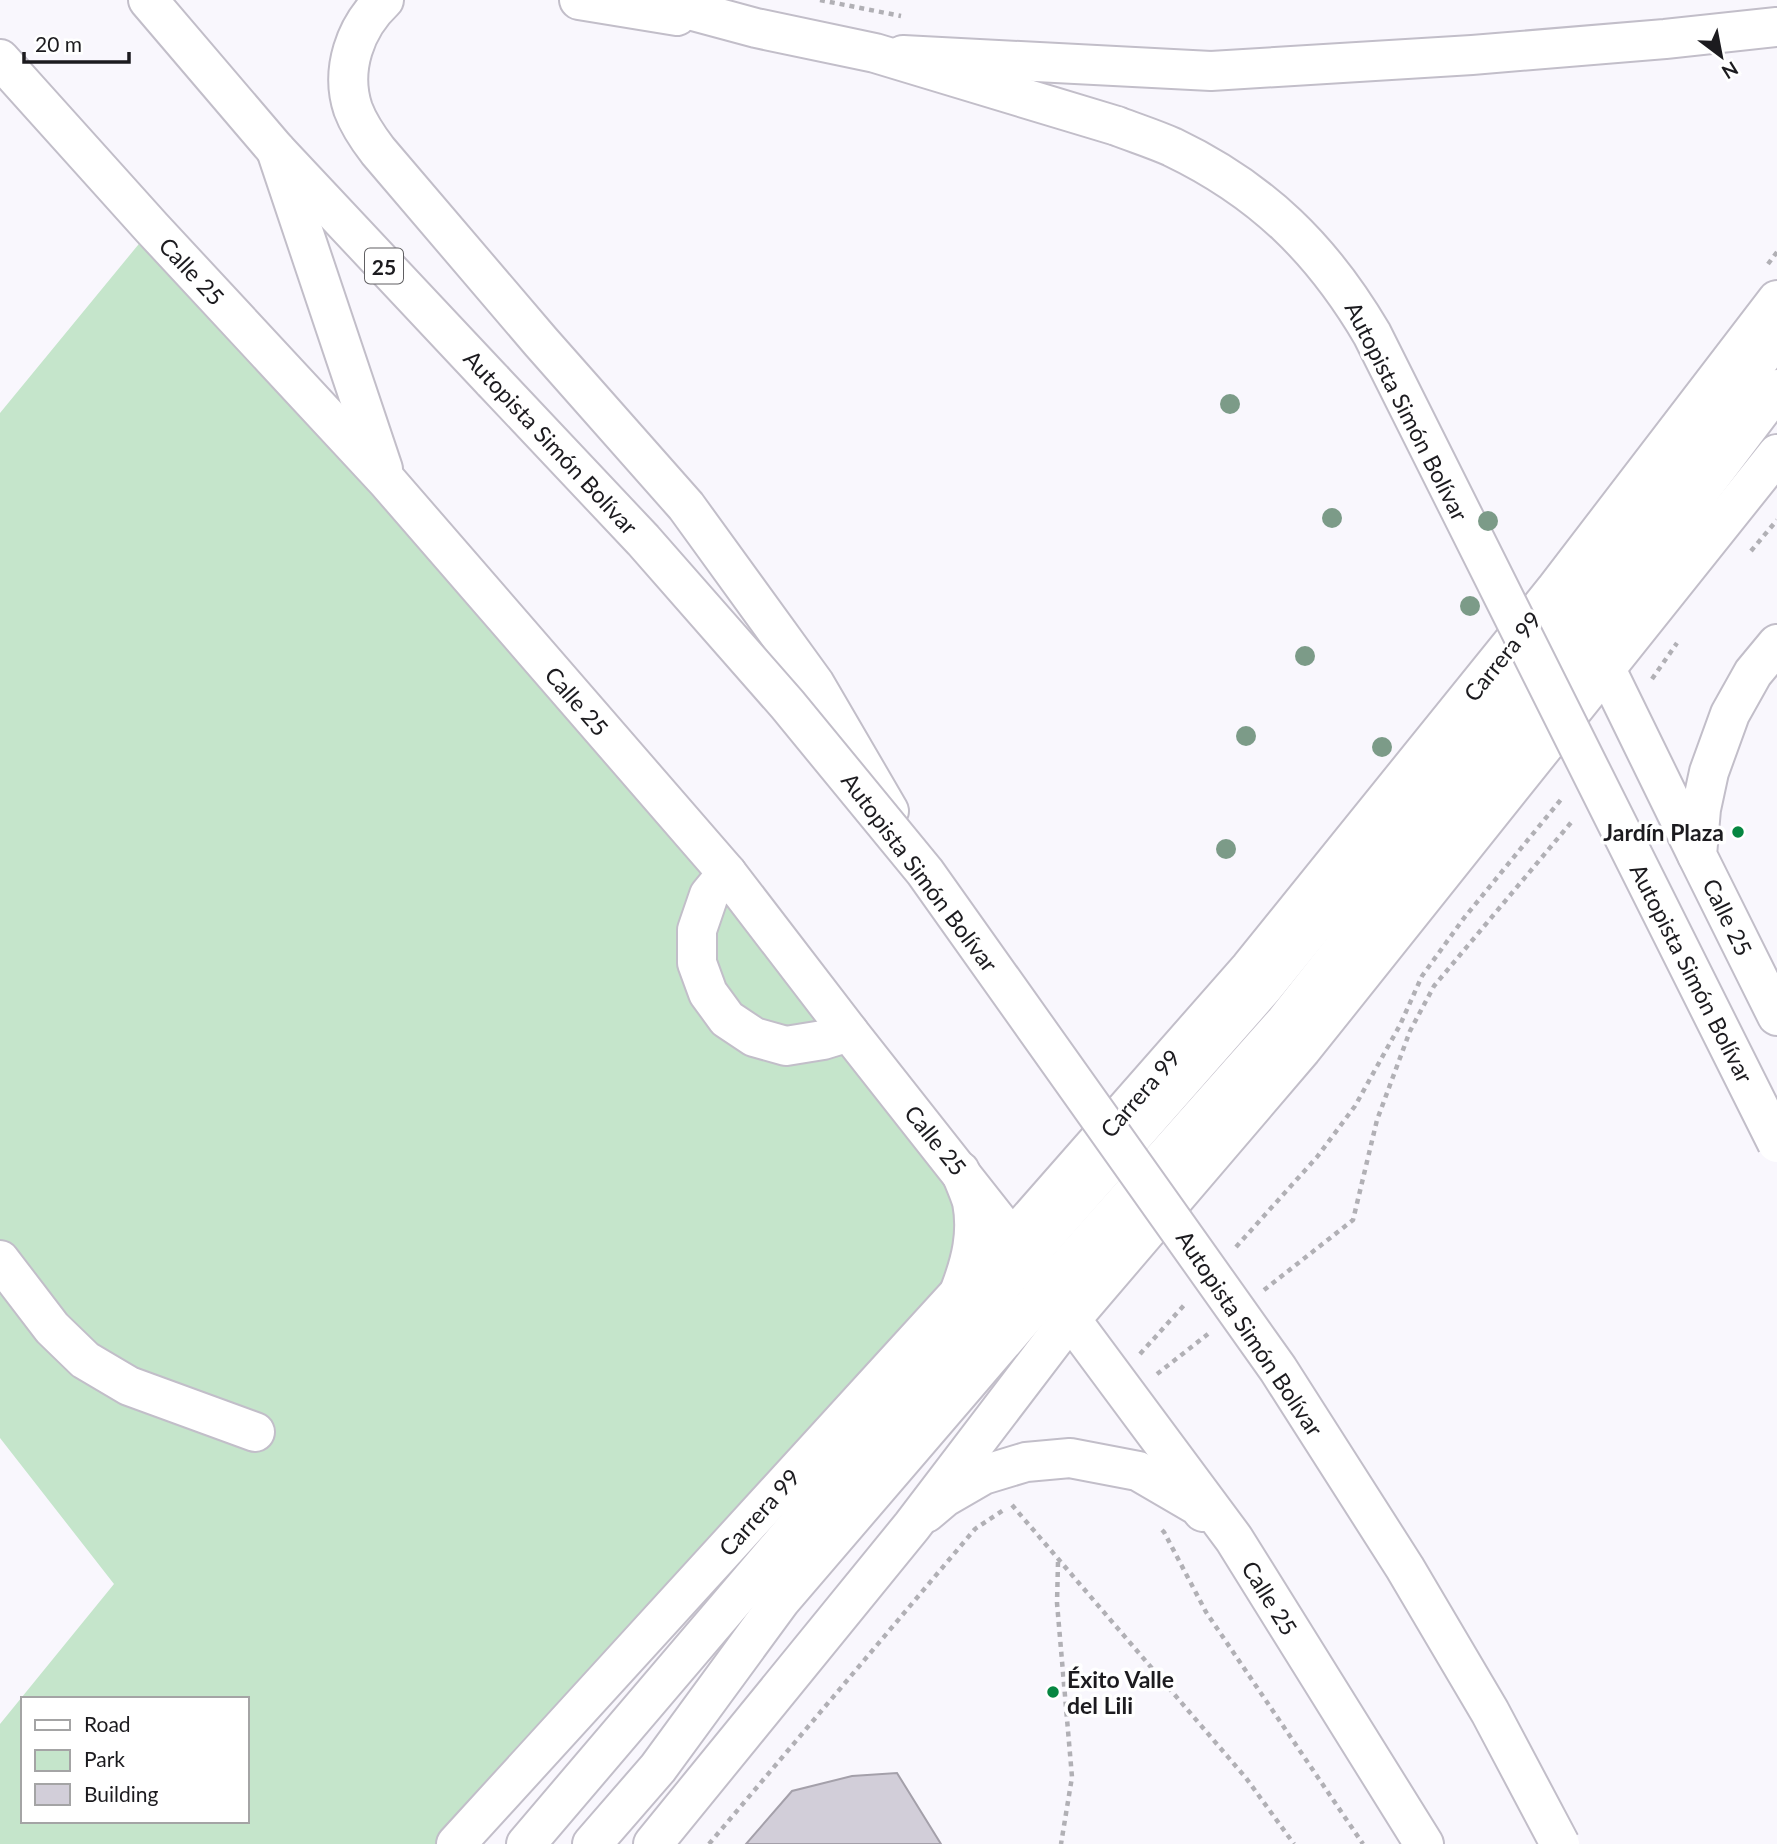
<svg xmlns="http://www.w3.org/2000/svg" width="1777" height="1844" font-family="Lato,sans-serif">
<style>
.green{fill:#c5e5cb;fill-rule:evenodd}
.building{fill:#d2ced9;stroke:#a4a0aa;stroke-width:2}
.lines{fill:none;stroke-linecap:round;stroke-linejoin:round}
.minor-casing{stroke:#c2bec9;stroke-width:42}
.major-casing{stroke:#c2bec9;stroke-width:42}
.highway-casing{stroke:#c2bec9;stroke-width:42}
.path{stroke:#b1b0b5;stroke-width:4.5;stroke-dasharray:5 5;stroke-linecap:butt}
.minor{stroke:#fff;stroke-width:38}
.major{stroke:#fff;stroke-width:38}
.highway{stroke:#fff;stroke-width:38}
.highway-bridge-casing{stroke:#c2bec9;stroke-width:42;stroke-linecap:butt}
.highway-bridge{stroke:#fff;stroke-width:38}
.tree{fill:#7c9b88}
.poi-dot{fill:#068641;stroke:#fff;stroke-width:2.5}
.labels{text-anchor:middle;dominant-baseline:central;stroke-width:7;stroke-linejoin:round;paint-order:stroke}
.shield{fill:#fff;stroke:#605f62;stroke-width:2}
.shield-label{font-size:21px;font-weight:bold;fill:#1c1b1f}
.street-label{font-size:23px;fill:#1c1b1f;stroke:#fff}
.poi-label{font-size:23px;font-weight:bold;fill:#1c1b1f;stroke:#fff;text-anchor:end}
</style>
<rect width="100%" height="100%" fill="#f9f7fd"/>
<path class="green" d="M152,228L998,1220L456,1844H0V1724L114,1584L0,1438V413ZM23,1699H247V1821H23Z"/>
<path class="building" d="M897,1773L941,1844H746L792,1791L852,1776Z"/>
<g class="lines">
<g class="minor-casing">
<g id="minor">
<path d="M0,59L152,228L387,481L727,873L849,1032L998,1221L1234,1539L1424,1844"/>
<path d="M276,150L383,469"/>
<path d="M1777,644L1753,673L1730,714L1709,772L1701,809L1697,855L1777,1016"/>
<path d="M1606,669L1697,855"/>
<path d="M727,873L709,895L697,930V963L708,993L727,1019L754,1037L786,1046L823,1040L849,1032"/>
<path d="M0,1260L52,1328L85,1360L129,1386L255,1432"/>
<path d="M926,1513L945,1497L983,1475L1026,1462L1070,1458L1138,1471L1198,1506L1203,1512"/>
<path d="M526,1844L1009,1277L1263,988L1568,612L1777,336"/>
<path d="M592,1844L658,1768L781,1600L1048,1289L1285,1022L1587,640L1777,389"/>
</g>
</g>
<g class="major-casing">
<g id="major">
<path d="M903,55L1211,71L1472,55L1665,39L1777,27"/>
<path d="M960,1290C971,1261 978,1233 972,1202C969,1192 964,1181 960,1171"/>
<path d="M456,1844L960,1292L1012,1239L1250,968L1555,590L1777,300"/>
<path d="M653,1844L912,1526L1056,1337L1302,1049L1777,454"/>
</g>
</g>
<g class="highway-casing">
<g id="highway">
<path d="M148,0L276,150L493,381"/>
<path d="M384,0C355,27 340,70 353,109C359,125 368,138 378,151L541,342L686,506L815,684L889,811"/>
<path d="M579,0L677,16"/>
<path d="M652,0L756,28L875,53L1117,126"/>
</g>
</g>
<g class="path">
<path d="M820,0L901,16"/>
<path d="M1768,264L1777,252"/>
<path d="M1751,551L1777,520"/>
<path d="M1652,679L1677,643"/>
<path d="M1236,1247L1317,1157L1355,1106L1400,1025L1422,976L1464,918L1563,797"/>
<path d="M1264,1290L1353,1220L1377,1120L1410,1031L1434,986L1574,819"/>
<path d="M1140,1354L1186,1303"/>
<path d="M1157,1374L1208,1334"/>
<path d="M1012,1505L1246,1778L1294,1844"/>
<path d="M1162,1530L1164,1532L1206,1612L1363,1844"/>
<path d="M1058,1562L1057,1603L1072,1777L1061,1844"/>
<path d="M709,1844L975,1529L1005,1509"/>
</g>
<use href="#minor" class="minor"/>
<use href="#major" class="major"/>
<use href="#highway" class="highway"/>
<g class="highway-bridge-casing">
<g id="highway-bridge">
<path d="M1117,126C1135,133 1154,139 1172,147C1262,190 1322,249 1372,334L1777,1143"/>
<path d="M493,381L643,540L787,704L925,872L1278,1369L1405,1568L1490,1712L1560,1844"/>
</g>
</g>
<use href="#highway-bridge" class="highway-bridge"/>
</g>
<g class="tree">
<circle cx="1230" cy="404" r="10"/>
<circle cx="1332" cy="518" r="10"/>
<circle cx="1488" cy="521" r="10"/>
<circle cx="1470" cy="606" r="10"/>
<circle cx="1305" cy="656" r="10"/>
<circle cx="1246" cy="736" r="10"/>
<circle cx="1382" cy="747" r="10"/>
<circle cx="1226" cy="849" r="10"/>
</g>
<g class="poi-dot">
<circle cx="1738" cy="832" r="7"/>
<circle cx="1053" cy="1692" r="7"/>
</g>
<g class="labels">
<rect class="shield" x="365" y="248.5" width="38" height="35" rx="5"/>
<g class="shield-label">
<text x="384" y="266">25</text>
</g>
<g class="street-label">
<text transform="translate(192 271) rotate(47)">Calle 25</text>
<text transform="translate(1407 411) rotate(63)">Autopista Simón Bolívar</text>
<text transform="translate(551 442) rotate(47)">Autopista Simón Bolívar</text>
<text transform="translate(1502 656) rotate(-51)">Carrera 99</text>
<text transform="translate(577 701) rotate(49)">Calle 25</text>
<text transform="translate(920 872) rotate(53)">Autopista Simón Bolívar</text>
<text transform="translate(1728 917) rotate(64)">Calle 25</text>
<text transform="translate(1692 973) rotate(63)">Autopista Simón Bolívar</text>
<text transform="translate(1140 1093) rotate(-49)">Carrera 99</text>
<text transform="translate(936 1140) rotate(51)">Calle 25</text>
<text transform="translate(1250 1333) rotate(56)">Autopista Simón Bolívar</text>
<text transform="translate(759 1512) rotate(-48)">Carrera 99</text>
<text transform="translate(1270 1598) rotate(58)">Calle 25</text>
</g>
<g class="poi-label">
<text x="1724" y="832">Jardín Plaza</text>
<text x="1067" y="1679" text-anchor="start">Éxito Valle<tspan x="1067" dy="26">del Lili</tspan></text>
</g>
</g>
<rect x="21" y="1697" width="228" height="126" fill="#ffffff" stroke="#a4a4a5" stroke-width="2"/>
<rect x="35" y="1720" width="35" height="10" fill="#ffffff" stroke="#a4a4a5" stroke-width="2"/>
<text x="84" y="1732" font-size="21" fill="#1c1b1f">Road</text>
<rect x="35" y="1750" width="35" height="21" fill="#c5e5cb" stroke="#a4a4a5" stroke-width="2"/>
<text x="84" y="1767" font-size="21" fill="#1c1b1f">Park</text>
<rect x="35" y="1784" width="35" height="21" fill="#d2ced9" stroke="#a4a4a5" stroke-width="2"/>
<text x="84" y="1802" font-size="21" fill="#1c1b1f">Building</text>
<g transform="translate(1721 56) rotate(148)" stroke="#ffffff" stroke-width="5" paint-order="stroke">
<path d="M0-5L12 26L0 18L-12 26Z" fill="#1c1b1f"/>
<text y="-10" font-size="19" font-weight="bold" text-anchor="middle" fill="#1c1b1f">N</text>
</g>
<path d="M24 52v10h105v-10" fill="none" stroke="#1c1b1f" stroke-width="3.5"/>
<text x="35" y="52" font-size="21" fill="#1c1b1f" stroke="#ffffff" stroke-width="5" paint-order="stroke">20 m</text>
</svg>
